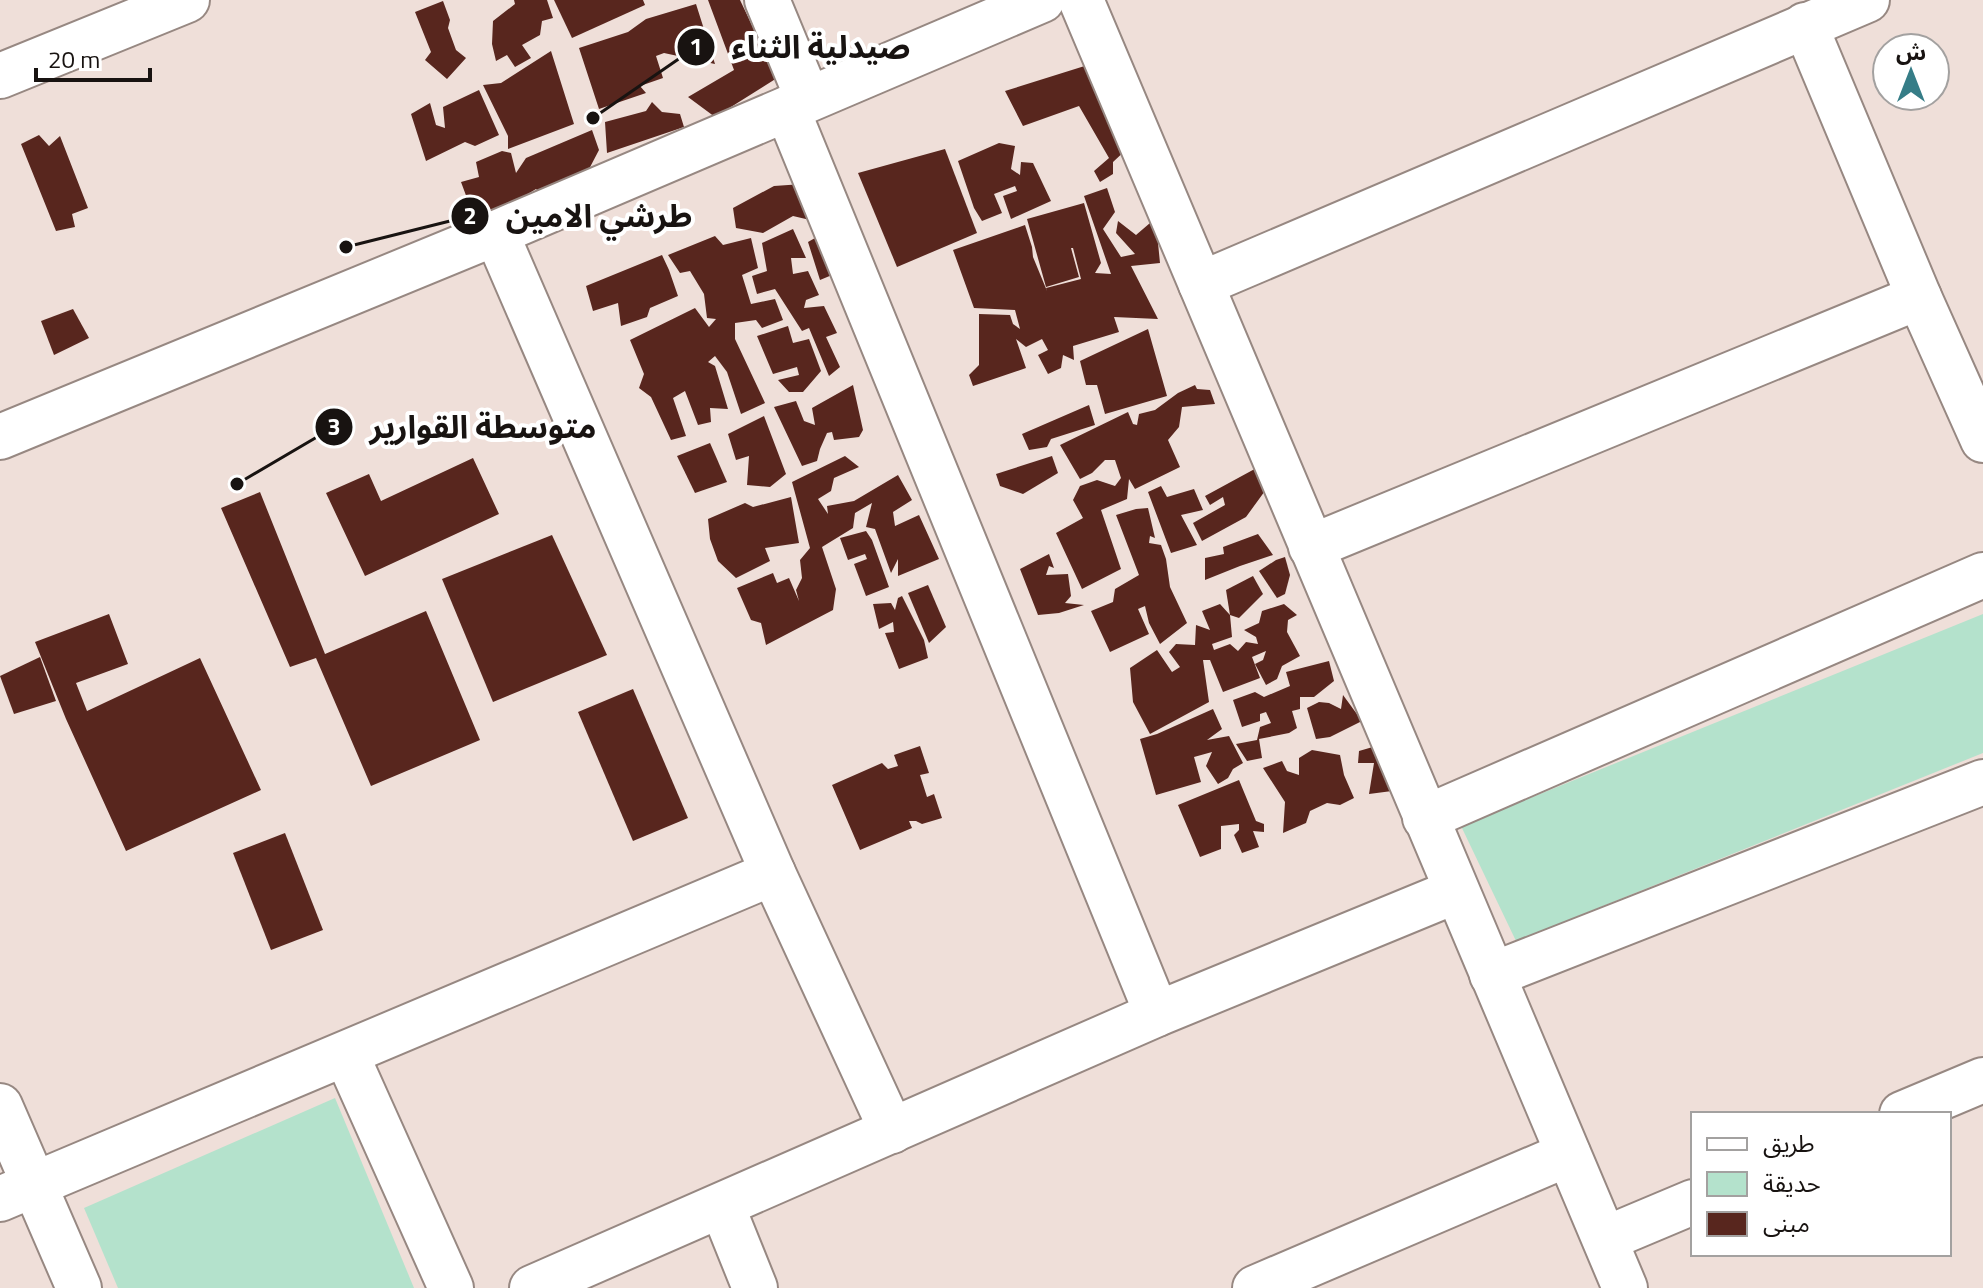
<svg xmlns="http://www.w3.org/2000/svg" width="1983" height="1288" font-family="'Titillium Web','Noto Sans Arabic',sans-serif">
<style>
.green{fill:#b4e2cc}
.building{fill:#58261e}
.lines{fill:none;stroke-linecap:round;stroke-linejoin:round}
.minor-casing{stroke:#978882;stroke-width:48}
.minor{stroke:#fff;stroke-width:44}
.leader{fill:none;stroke:#181311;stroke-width:3}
.callout-dot{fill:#181311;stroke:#fff;stroke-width:3}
.mark-label{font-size:24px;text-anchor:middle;font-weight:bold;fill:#fff}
.callout-label{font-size:32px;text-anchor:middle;font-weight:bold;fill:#181311;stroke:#fff;stroke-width:8;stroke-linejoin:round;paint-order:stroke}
</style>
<rect width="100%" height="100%" fill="#efdfd9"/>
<g class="green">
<path d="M1983,614V753L1516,941L1461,826Z"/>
<path d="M335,1098L414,1288H118L84,1208Z"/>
</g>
<g class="building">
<path d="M514,0H547L553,18L542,21L540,35L522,45L531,58L515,67L507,55L496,61L492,44L493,21L515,4Z"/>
<path d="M554,0H643L645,5L572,38Z"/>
<path d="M708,0H740L777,78L715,117L688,97L734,70Z"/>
<path d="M443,1L450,20L448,28L456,50L466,58L447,79L425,60L431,52L415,12Z"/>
<path d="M696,4L715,64L664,53L656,56L663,78L640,86L646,93L599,109L579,48L628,32L646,19Z"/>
<path d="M551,51L574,124L508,149V136L483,85L501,83Z"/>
<path d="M1091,64L1128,148L1113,162V174L1100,182L1094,171L1109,158L1079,106L1023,126L1005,91Z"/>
<path d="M479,90L499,135L475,146L465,142L426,161L411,114L430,103L436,125L445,128L443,107Z"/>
<path d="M652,102L662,112L680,114L684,127L607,153L605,122L646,111Z"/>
<path d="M592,130L599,150L588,171L549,201L536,189L498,212L474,217L461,182L479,177L476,162L502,151L511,153L516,173L526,158Z"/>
<path d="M39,135L49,146L60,136L88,208L72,214L75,227L56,231L21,144Z"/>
<path d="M999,143L1015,146L1011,169L1020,175L1021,162L1033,163L1051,201L1011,219L1003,196L1017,191L1015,186L994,194L1002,213L982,221L974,208L958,161Z"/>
<path d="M945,149L977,233L897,267L858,173Z"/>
<path d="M817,183L832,275L820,280L808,242L815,238L822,227L810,220L793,216L763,233L736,228L733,208L774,186Z"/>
<path d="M1107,188L1115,212L1103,229L1121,257L1135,254L1116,233L1118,221L1136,235L1150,223L1164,231L1158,243L1160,263L1131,266L1158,319L1114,317L1119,332L1073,346L1074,360L1063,355L1061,368L1048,374L1038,355L1048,350L1042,339L1026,347L1016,339L1026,368L973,386L969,375L979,365V314L1010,315L1013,324L1020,329L1015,310L974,308L953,250L1025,225L1032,247L1033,257L1047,291L1046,288L1081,279L1073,248H1071L1079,277L1046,287L1027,219L1084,203L1101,263L1095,273L1111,274L1084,196Z"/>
<path d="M793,229L806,258H791L793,274L808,271L819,295L806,300L804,308L824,306L837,333L826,337L840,367L829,376L809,328L802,331L775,289L757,294L752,276L767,271L762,243Z"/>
<path d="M715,236L723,245L751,238L758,268L742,275L751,304L775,299L783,320L762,328L756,320L735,323V339L765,403L741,414L727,372L715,356L708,362L715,366L728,409L710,408L711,422L698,425L685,391L673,398L686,436L671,440L651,397L639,388L644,374L630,340L695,308L709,327L716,319L707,318L704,294L690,271L680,273L668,255Z"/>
<path d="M662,255L669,270L678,296L650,308L647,317L621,326L618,303L593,311L586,286Z"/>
<path d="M73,309L89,338L54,355L41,321Z"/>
<path d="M788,326L793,343L809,339L821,371L803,392H789L778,380L799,375L797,367L773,374L757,336Z"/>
<path d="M1148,329L1167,396L1105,414L1097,385H1086L1080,361Z"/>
<path d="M853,385L863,430L859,437L834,440L832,432L827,433L820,449L817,461L802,466L774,407L796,401L804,421L815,425L812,408Z"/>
<path d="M1195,385L1197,389L1210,390L1215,404L1182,407L1179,427L1168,440L1180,467L1135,489L1129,479L1127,499L1101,510L1121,569L1082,589L1056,533L1083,518L1073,500L1080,486L1097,480L1115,486L1121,478L1115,460H1105L1092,473L1080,479L1060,445L1128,412L1133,424L1137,425L1139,414L1155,410L1178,393Z"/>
<path d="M1089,405L1095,425L1051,439L1047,447L1029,450L1022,434Z"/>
<path d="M764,416L786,474L770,487L747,485L749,456L736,460L728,434Z"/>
<path d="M710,443L727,482L695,493L677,456Z"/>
<path d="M845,456L859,467L834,478L831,491L818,499L828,514L827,506L854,501L898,475L912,500L893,512L895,526L919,515L939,559L898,576V559L891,573L875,529L866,527L872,503L855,513L853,528L822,547L836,589L833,610L766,645L761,623L751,620L737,588L773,573L777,583L789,578L799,601L796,590L802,578L800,560L810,548L792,482Z"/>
<path d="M1052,456L1058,473L1023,494L1000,486L996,474Z"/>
<path d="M473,458L499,514L365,576L326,493L369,474L381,501Z"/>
<path d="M1262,465L1270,484L1246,517L1202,541L1193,523L1225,505L1223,497L1210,505L1205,496Z"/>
<path d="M1161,486L1167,497L1194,489L1203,510L1181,515L1197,545L1171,553L1148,492Z"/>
<path d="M260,492L325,654L426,611L480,740L371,786L316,658L290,667L221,508Z"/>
<path d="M791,497L799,543L765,548L770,561L736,578L718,561L710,539L708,519L745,503L753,507Z"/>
<path d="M1148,508L1155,538L1150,536L1149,543L1161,545L1166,559L1170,587L1187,623L1160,644L1149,623L1145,606L1138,609L1149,634L1110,652L1091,611L1113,602L1115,589L1139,575L1116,515L1136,509Z"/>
<path d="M866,531L872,540L889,587L866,596L854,564L867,559L865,554L848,560L840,538Z"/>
<path d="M1258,534L1273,555L1240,566L1205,580V558L1224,554L1223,547Z"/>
<path d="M552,535L607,655L493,702L442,579Z"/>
<path d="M1049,554L1054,568L1049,566L1046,575L1068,574L1071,596L1065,603L1084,605L1059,613L1038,615L1020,569Z"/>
<path d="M1285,557L1290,575L1285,594L1277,598L1259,571L1276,560Z"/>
<path d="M1253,576L1263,594L1239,618L1230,615L1226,590Z"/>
<path d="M928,585L946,627L929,643L908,593Z"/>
<path d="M902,596L924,640L928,658L899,669L885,633L894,632L893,622L879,629L873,604L891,603L895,610L898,598Z"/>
<path d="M1220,604L1230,615L1232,637L1212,644L1214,650L1230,644L1238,651L1246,642L1258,644L1256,637L1244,630L1259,623L1262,611L1284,604L1297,615L1288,620L1287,632L1300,656L1282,666L1277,679L1266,685L1255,664L1263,660L1266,651L1252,657L1260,678L1223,692L1210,660H1203L1209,702L1150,734L1133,702L1130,668L1157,650L1172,672L1180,667L1169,652L1176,644L1195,645L1196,625L1210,630L1202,611Z"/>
<path d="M109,614L128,664L76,683L87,711L200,658L261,790L126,851L66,719L35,642Z"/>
<path d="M40,657L56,701L14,714L0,676Z"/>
<path d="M1329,661L1334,681L1314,697H1300V709L1292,711L1297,728L1289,733L1259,739L1262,758L1247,761L1236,744L1257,740L1260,727L1271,723L1266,712L1260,714V721L1242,727L1233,700L1255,692L1264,697L1290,686L1286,672Z"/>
<path d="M633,689L688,818L633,841L578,712Z"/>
<path d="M1343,695L1362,721L1330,737L1316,739L1307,708L1319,702L1329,703L1341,709Z"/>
<path d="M1213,709L1222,729L1207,740L1229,736L1243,763L1233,769L1228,778L1218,784L1206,766L1212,752L1194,757L1201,782L1156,795L1140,739L1157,734Z"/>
<path d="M1383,744L1392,791L1369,794L1374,763H1358L1359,751Z"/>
<path d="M920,746L929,773L920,775L927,797L934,794L942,818L922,824L916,821H909L912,828L860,850L832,785L882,763L888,769L898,766L894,755Z"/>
<path d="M1312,750L1340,755L1344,775L1354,798L1340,805L1327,803L1310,811L1306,823L1283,833L1285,802L1263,768L1282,761L1287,771L1299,775V758Z"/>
<path d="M1239,780L1256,821L1264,824V832L1253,831L1259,847L1242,853L1234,835L1239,830V824L1221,826V849L1200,857L1178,805Z"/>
<path d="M285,833L323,930L271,950L233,853Z"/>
</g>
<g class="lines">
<g class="minor-casing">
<g id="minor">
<path d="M767,0L808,99"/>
<path d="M1081,0L1625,1288"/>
<path d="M1805,25L1919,297L1983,440"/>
<path d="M0,76L187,0"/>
<path d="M787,109L1157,1014"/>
<path d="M496,233L773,873L892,1131"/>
<path d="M1201,284L1867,0"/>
<path d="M0,437L496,233L1042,0"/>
<path d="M1311,547L1919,297"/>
<path d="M1425,818L1983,575"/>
<path d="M1492,975L1983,782"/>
<path d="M346,1054L451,1288"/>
<path d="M0,1106L79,1288"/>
<path d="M1902,1114L1983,1080"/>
<path d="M0,1199L773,873"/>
<path d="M722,1206L755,1288"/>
<path d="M1605,1239L1693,1202"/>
<path d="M532,1288L1157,1014L1456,891"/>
<path d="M1255,1288L1568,1154"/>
</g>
</g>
<use href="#minor" class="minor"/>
</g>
<path class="leader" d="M593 118L696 47M346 247L470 216M237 484L334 427"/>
<g class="callout-dot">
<circle cx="593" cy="118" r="8"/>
<circle cx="346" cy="247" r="8"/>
<circle cx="237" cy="484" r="8"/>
<circle cx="696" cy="47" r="20"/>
<circle cx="470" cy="216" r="20"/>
<circle cx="334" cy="427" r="20"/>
</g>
<g class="mark-label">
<text x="696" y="55">1</text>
<text x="470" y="224">2</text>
<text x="334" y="435">3</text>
</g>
<g class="callout-label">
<text x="821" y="58">صيدلية الثناء</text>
<text x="599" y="227">طرشي الامين</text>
<text x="483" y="438">متوسطة القوارير</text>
</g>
<rect x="1691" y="1112" width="260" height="144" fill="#ffffff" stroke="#a3a1a0" stroke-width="2"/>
<rect x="1707" y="1138" width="40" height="12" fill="#ffffff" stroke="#a3a1a0" stroke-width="2"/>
<text x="1763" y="1152" font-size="24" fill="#181311">طريق</text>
<rect x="1707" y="1172" width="40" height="24" fill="#b4e2cc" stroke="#a3a1a0" stroke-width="2"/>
<text x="1763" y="1192" font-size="24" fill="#181311">حديقة</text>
<rect x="1707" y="1212" width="40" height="24" fill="#58261e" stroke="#a3a1a0" stroke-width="2"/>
<text x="1763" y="1232" font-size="24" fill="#181311">مبنى</text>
<g transform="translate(1911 72)"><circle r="38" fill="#ffffff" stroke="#a3a1a0" stroke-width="2"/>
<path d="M0-6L14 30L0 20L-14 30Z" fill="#367d87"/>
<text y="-12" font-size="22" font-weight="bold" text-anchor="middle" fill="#181311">ش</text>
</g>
<path d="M36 68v12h114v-12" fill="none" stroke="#181311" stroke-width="4"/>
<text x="48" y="68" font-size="24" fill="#181311" stroke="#ffffff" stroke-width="6" paint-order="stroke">20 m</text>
</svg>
